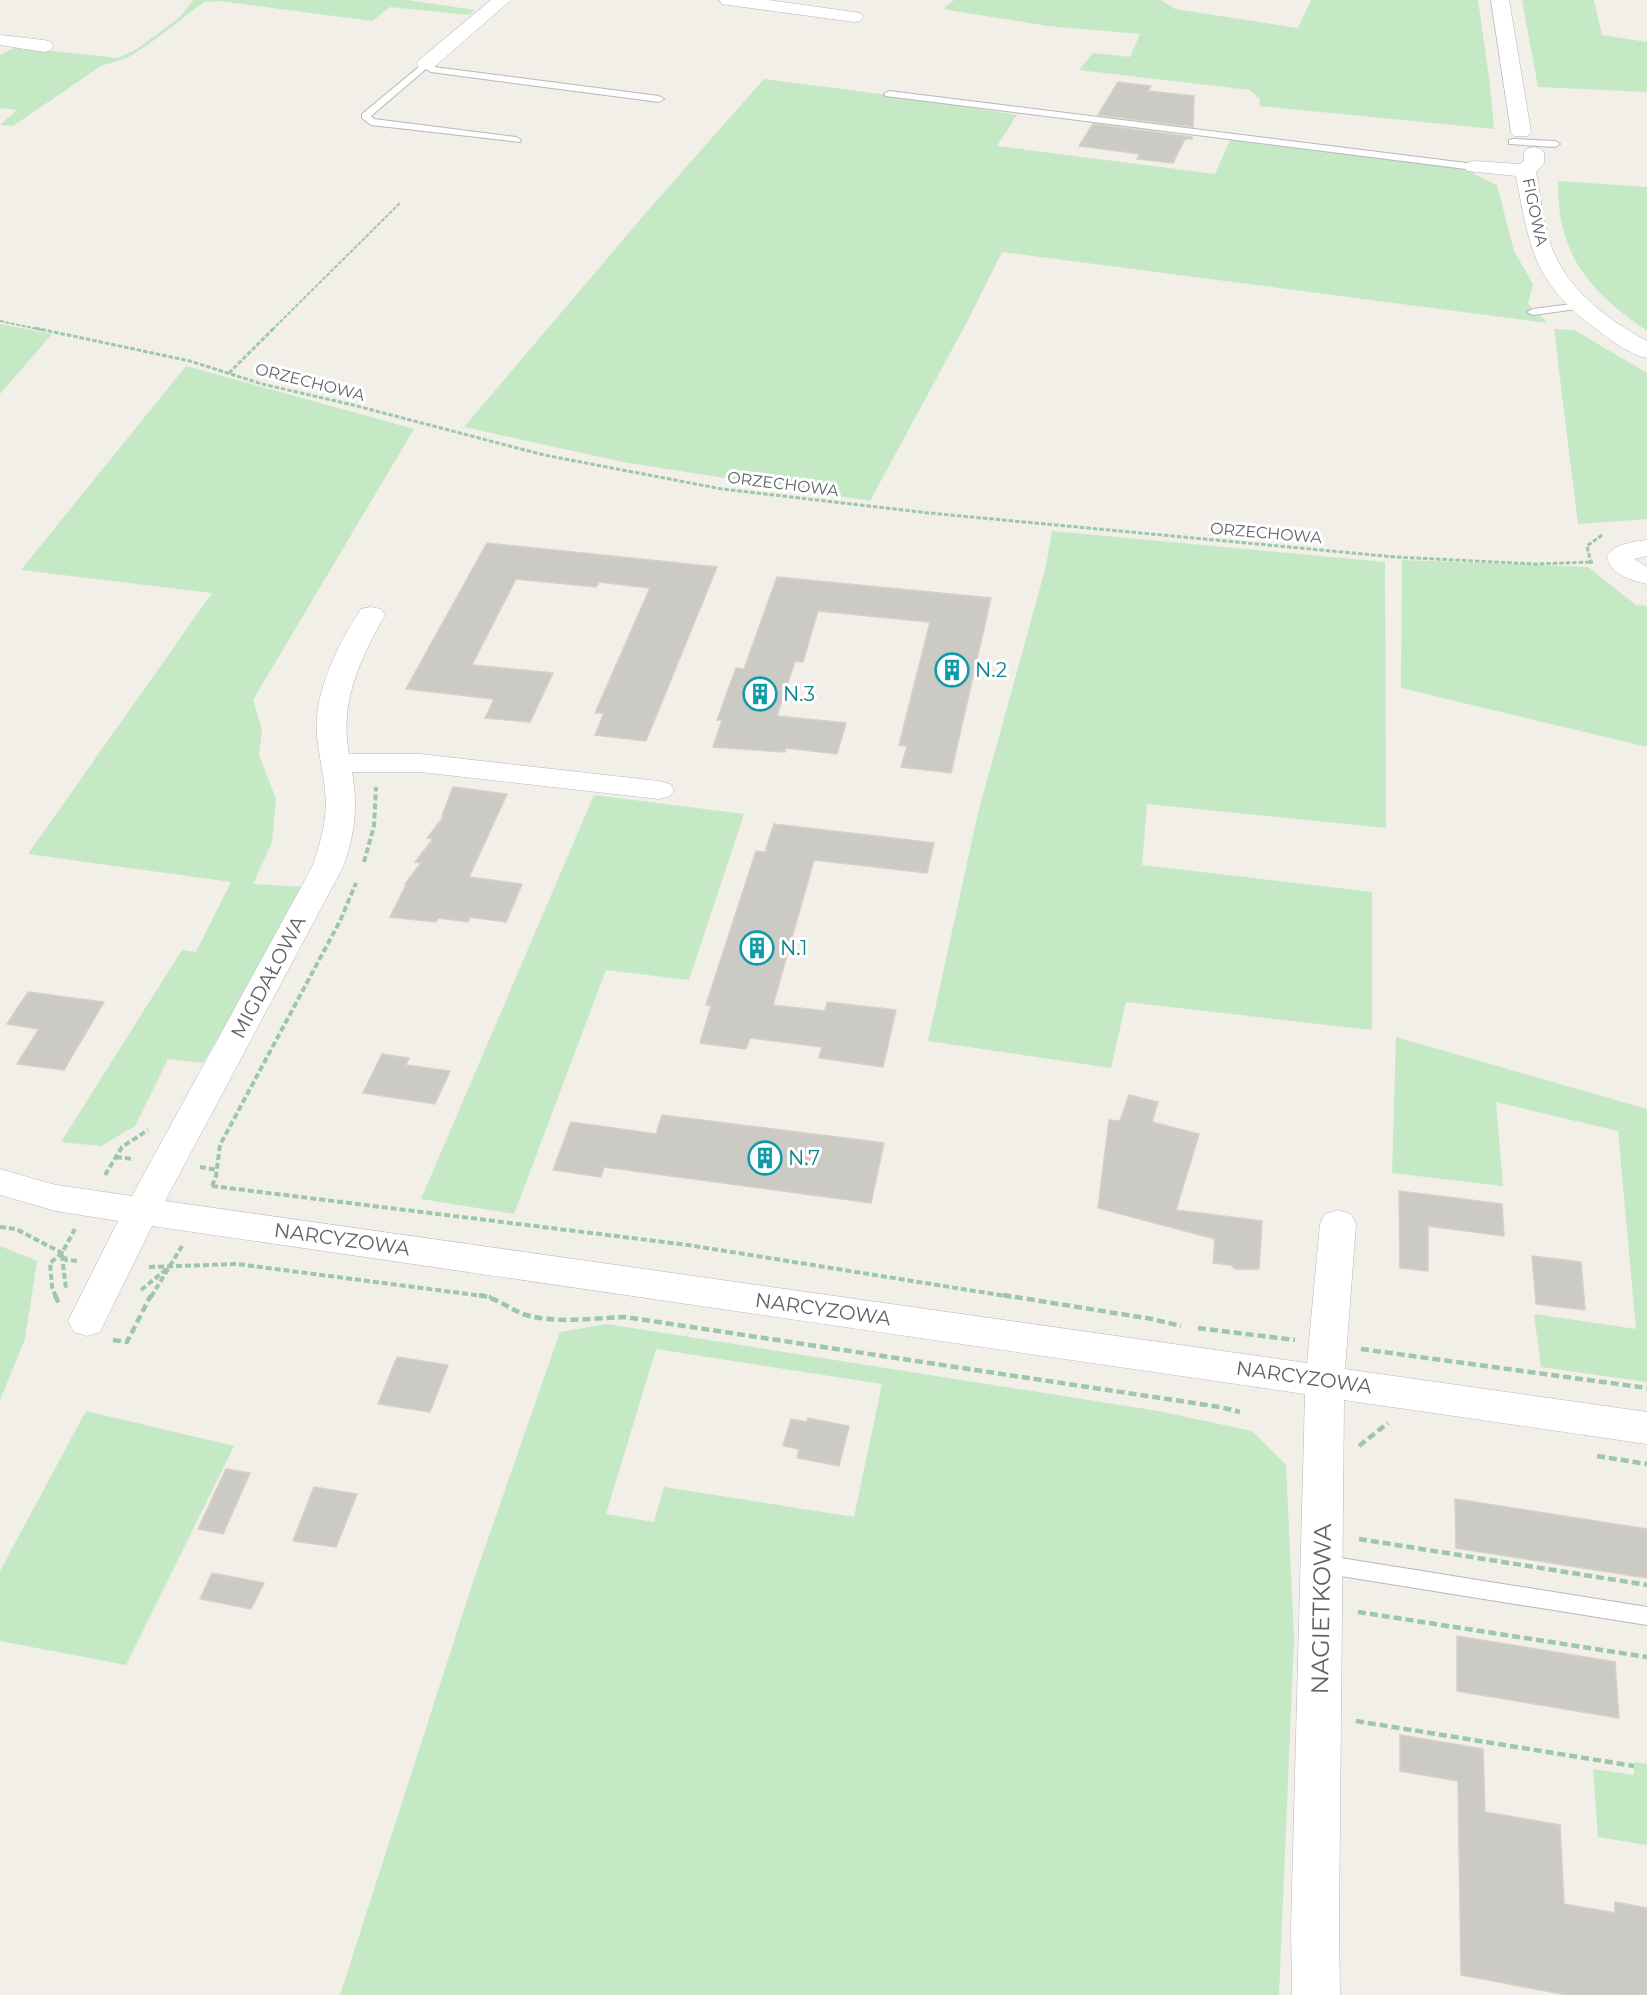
<svg xmlns="http://www.w3.org/2000/svg" width="1647" height="1995" font-family="Montserrat,sans-serif">
<style>
.green{fill:#c5e8c5;fill-rule:evenodd}
.building{fill:#cccac5;stroke:#d6d1c6;stroke-width:1.5}
.lines{fill:none;stroke-linecap:round;stroke-linejoin:round}
.service-casing{stroke:#b5b8bc;stroke-width:2}
.minor-casing{stroke:#b5b8bc;stroke-width:1}
.path-far3{stroke:#9cc7a9;stroke-width:2;stroke-dasharray:4 1.5;stroke-linecap:butt}
.path-far2{stroke:#9cc7a9;stroke-width:3;stroke-dasharray:4.5 2;stroke-linecap:butt}
.path-far1{stroke:#9cc7a9;stroke-width:4;stroke-dasharray:6 3;stroke-linecap:butt}
.path{stroke:#9cc7a9;stroke-width:4.5;stroke-dasharray:8 4;stroke-linecap:butt}
.service{fill:#fff;fill-rule:evenodd}
.minor{fill:#fff;fill-rule:evenodd}
.labels{text-anchor:middle;dominant-baseline:central;stroke-width:6;stroke-linejoin:round;paint-order:stroke}
.far-street-label{font-size:16px;fill:#5f6368;stroke:#fff}
.culture-label{font-size:20px;fill:#0d838f;stroke:#fff;text-anchor:start}
.street-label{font-size:20px;fill:#5f6368;stroke:#fff}
.near-street-label{font-size:24px;fill:#5f6368;stroke:#fff}
</style>
<rect width="100%" height="100%" fill="#f1efe8"/>
<g class="green">
<path d="M193,0H407L475,10L469,15L390,7L372,21L220,1L204,2L149,44L129,57L101,66L13,126L0,125L17,110L0,108V55L15,47L118,58L137,49L179,18Z"/>
<path d="M954,0H1161L1175,9L1298,28L1311,0H1478L1490,85L1494,129L1259,106L1260,99L1250,90L1079,70L1093,53L1130,57L1140,34L1048,26L943,9Z"/>
<path d="M1522,0H1594L1602,35L1647,42V92L1538,87Z"/>
<path d="M764,79L967,105L968,107L1017,115L997,146L1215,174L1230,140L1473,170L1474,174L1497,185L1514,251L1533,284L1528,304L1548,323L1002,252L968,320L870,501L623,462L464,427L650,208Z"/>
<path d="M1558,181L1647,187V331C1589,291 1557,255 1558,181Z"/>
<path d="M0,324L52,334L0,394Z"/>
<path d="M1554,329L1574,330L1647,373V519L1578,524Z"/>
<path d="M186,366L414,429L253,700L262,730L259,755L276,799L272,842L253,884L306,887L203,1063L168,1059L135,1126L101,1146L61,1142L182,950L196,952L231,882L28,854L212,593L21,570Z"/>
<path d="M1052,531L1385,562L1386,828L1147,804L1142,865L1372,892V1030L1126,1002L1111,1068L928,1041L978,813L1046,566Z"/>
<path d="M1402,560L1588,567L1636,605L1647,606V747L1401,688Z"/>
<path d="M594,795L744,814L689,980L606,970L514,1214L421,1199Z"/>
<path d="M1396,1037L1647,1109V1382L1541,1367L1534,1314L1636,1329L1618,1131L1496,1102L1503,1186L1392,1173Z"/>
<path d="M0,1246L37,1261L25,1339L0,1400Z"/>
<path d="M607,1324L1158,1411L1252,1431L1286,1465L1294,1637L1279,1995H340L474,1579L560,1332ZM656,1349L882,1384L854,1517L664,1487L654,1522L606,1514Z"/>
<path d="M86,1411L234,1446L126,1665L0,1641V1571Z"/>
<path d="M1634,1762L1647,1764V1845L1598,1837L1593,1769L1634,1775Z"/>
</g>
<g class="building">
<path d="M1118,82L1151,86L1148,91L1194,96L1193,127L1098,115Z"/>
<path d="M1093,124L1192,137V139H1185L1173,163L1137,159L1140,154L1079,146Z"/>
<path d="M487,543L717,567L646,741L595,735L604,713H595L650,588L599,582L596,587L516,579L472,665L553,673L530,722L485,718L494,699L406,689Z"/>
<path d="M777,577L991,598L951,773L901,767L907,746L899,745L930,622L818,611L803,662L795,661L777,716L846,723L837,754L786,748L785,752L713,747L722,720H717L736,668L744,669Z"/>
<path d="M453,787L507,794L469,877L522,884L506,922L470,917L468,922L438,918L436,922L390,917L406,885L405,884L421,863L415,862L433,839L427,838L444,816H442Z"/>
<path d="M774,824L934,843L927,873L814,860L773,1005L825,1011L827,1002L896,1010L883,1067L819,1058L822,1047L750,1038L746,1049L700,1043L711,1006L706,1005L756,851L765,852Z"/>
<path d="M28,992L104,1002L64,1070L17,1064L39,1029L7,1024Z"/>
<path d="M382,1054L409,1058L406,1065L450,1071L435,1104L363,1093Z"/>
<path d="M1129,1095L1158,1102L1152,1122L1199,1134L1176,1210L1262,1221L1259,1269H1235L1231,1265L1213,1263L1215,1239L1098,1208L1109,1120L1120,1121Z"/>
<path d="M662,1115L884,1143L871,1203L604,1167L601,1177L553,1170L571,1122L656,1134Z"/>
<path d="M1399,1191L1502,1204L1504,1236L1428,1226V1271L1400,1268Z"/>
<path d="M1532,1256L1581,1262L1585,1310L1536,1304Z"/>
<path d="M397,1357L448,1365L430,1412L378,1404Z"/>
<path d="M808,1418L849,1426L839,1466L797,1458L799,1449L783,1446L791,1419L807,1422Z"/>
<path d="M226,1469L250,1473L223,1534L198,1529Z"/>
<path d="M314,1487L357,1494L336,1547L293,1541Z"/>
<path d="M1455,1499L1647,1529V1578L1456,1548Z"/>
<path d="M212,1573L264,1583L251,1609L200,1599Z"/>
<path d="M1457,1636L1615,1662L1619,1718L1457,1691Z"/>
<path d="M1400,1735L1483,1749L1485,1812L1560,1825L1564,1904L1615,1913V1902L1647,1908V1995H1567L1461,1975L1458,1781L1400,1771Z"/>
</g>
<g class="lines">
<g class="service-casing">
<g id="service">
<path d="M426,61L434,67L659,96L664,99L659,102L431,72L426,69L371,116L374,119L516,137L521,140L520,142L371,125L362,118V114Z"/>
<path d="M889,91L1474,164L1479,167L1474,170L886,96L884,94Z"/>
<path d="M1513,139L1555,141L1560,144L1555,147L1509,144V140Z"/>
<path d="M1580,303L1584,304V308L1533,315L1527,312L1533,309Z"/>
<path d="M1322,1555L1647,1607V1625L1322,1573L1315,1570L1312,1564L1315,1558Z"/>
</g>
</g>
<g class="minor-casing">
<g id="minor">
<path d="M491,0H511L433,68H419L417,64L419,60Z"/>
<path d="M719,0H768L854,12L860,13L863,17L860,21L854,22L728,5L722,4Z"/>
<path d="M1491,0H1509L1531,132L1528,136H1514L1511,132Z"/>
<path d="M0,35L44,40L51,42L53,46L51,50L44,52L0,45Z"/>
<path d="M1534,147L1541,149L1544,153V163L1536,172C1540,193 1542,215 1548,236C1562,286 1603,317 1647,341V358C1630,354 1613,342 1599,331C1534,284 1530,250 1516,176L1467,171L1464,167L1467,163L1474,161L1520,164L1524,161V153L1527,149Z"/>
<path d="M1647,540V556L1634,559L1647,567V584C1631,580 1610,575 1607,556C1616,543 1633,542 1647,540Z"/>
<path d="M371,607L381,609L385,615C360,659 339,703 349,754H420L659,781L670,784L674,790L670,796L659,799L420,772H352C358,806 355,834 343,867L165,1201L1307,1363L1320,1224L1325,1214L1338,1210L1351,1214L1356,1224L1345,1369L1647,1412V1444L1344,1400L1339,1927L1340,1995H1292L1291,1927L1305,1394L152,1226L100,1332L87,1336L74,1332L68,1321L118,1221L56,1211L0,1195V1169L56,1185L132,1196L312,867C321,842 328,818 325,791C323,766 315,743 317,719C319,682 341,639 361,609Z"/>
</g>
</g>
<g class="path-far3">
<path d="M0,321L42,330"/>
<path d="M272,330L401,202"/>
</g>
<g class="path-far2">
<path d="M35,328L190,361L262,384L353,405L544,455L722,489L929,513L1395,557L1535,564L1593,562"/>
<path d="M229,373L274,328"/>
<path d="M1591,564L1587,546L1602,535"/>
</g>
<g class="path-far1">
<path d="M364,862L374,826L376,787"/>
<path d="M116,1157L133,1159"/>
<path d="M200,1167L217,1170"/>
<path d="M105,1175L122,1147L148,1130"/>
<path d="M212,1186L688,1245L1012,1297"/>
<path d="M212,1186L216,1176L220,1145L340,921L356,883"/>
<path d="M0,1227L16,1229L62,1253L66,1260L79,1261"/>
<path d="M62,1255L66,1289"/>
<path d="M149,1267L237,1264L491,1297"/>
<path d="M141,1290L168,1268"/>
<path d="M56,1297L52,1287L50,1263L62,1253L75,1229"/>
<path d="M151,1297L182,1246"/>
</g>
<g class="path">
<path d="M55,1295L59,1304"/>
<path d="M479,1295C498,1298 509,1309 526,1315C558,1324 593,1318 625,1317L1220,1407L1240,1412"/>
<path d="M1003,1295L1152,1319L1181,1326"/>
<path d="M1198,1328L1295,1340"/>
<path d="M113,1340L127,1342L151,1295"/>
<path d="M1361,1349L1647,1388"/>
<path d="M1359,1446L1388,1423"/>
<path d="M1597,1456L1647,1464"/>
<path d="M1359,1539L1647,1585"/>
<path d="M1358,1612L1647,1657"/>
<path d="M1356,1721L1634,1766"/>
</g>
<use href="#service" class="service"/>
<use href="#minor" class="minor"/>
</g>
<defs>
<g id="building-ring" transform="scale(1.725)"><circle r="9.5" fill="#fff" stroke="#0f9aa8" stroke-width="1.5"/><path d="M-4-6H4V6H1V3H-1V6H-4ZM-2.5-4.3h1.7v1.8h-1.7ZM.8-4.3h1.7v1.8H.8ZM-2.5-1h1.7V.8h-1.7ZM.8-1h1.7V.8H.8Z" fill="#0f9aa8"/></g>
</defs>
<g fill-rule="evenodd">
<use href="#building-ring" x="952" y="670"/>
<use href="#building-ring" x="760" y="694"/>
<use href="#building-ring" x="757" y="948"/>
<use href="#building-ring" x="765" y="1158"/>
</g>
<g class="labels">
<g class="far-street-label">
<text transform="translate(1535 212) rotate(78)">FIGOWA</text>
<text transform="translate(310 382) rotate(14)">ORZECHOWA</text>
<text transform="translate(783 484) rotate(7)">ORZECHOWA</text>
<text transform="translate(1266 533) rotate(5)">ORZECHOWA</text>
</g>
<g class="culture-label">
<text x="975" y="670">N.2</text>
<text x="783" y="694">N.3</text>
<text x="780" y="948">N.1</text>
<text x="788" y="1158">N.7</text>
</g>
<g class="street-label">
<text transform="translate(268 977) rotate(-62)">MIGDAŁOWA</text>
<text transform="translate(342 1239) rotate(8)">NARCYZOWA</text>
<text transform="translate(823 1309) rotate(8)">NARCYZOWA</text>
<text transform="translate(1304 1377) rotate(8)">NARCYZOWA</text>
</g>
<g class="near-street-label">
<text transform="translate(1321 1609) rotate(-89)">NAGIETKOWA</text>
</g>
</g>
</svg>
